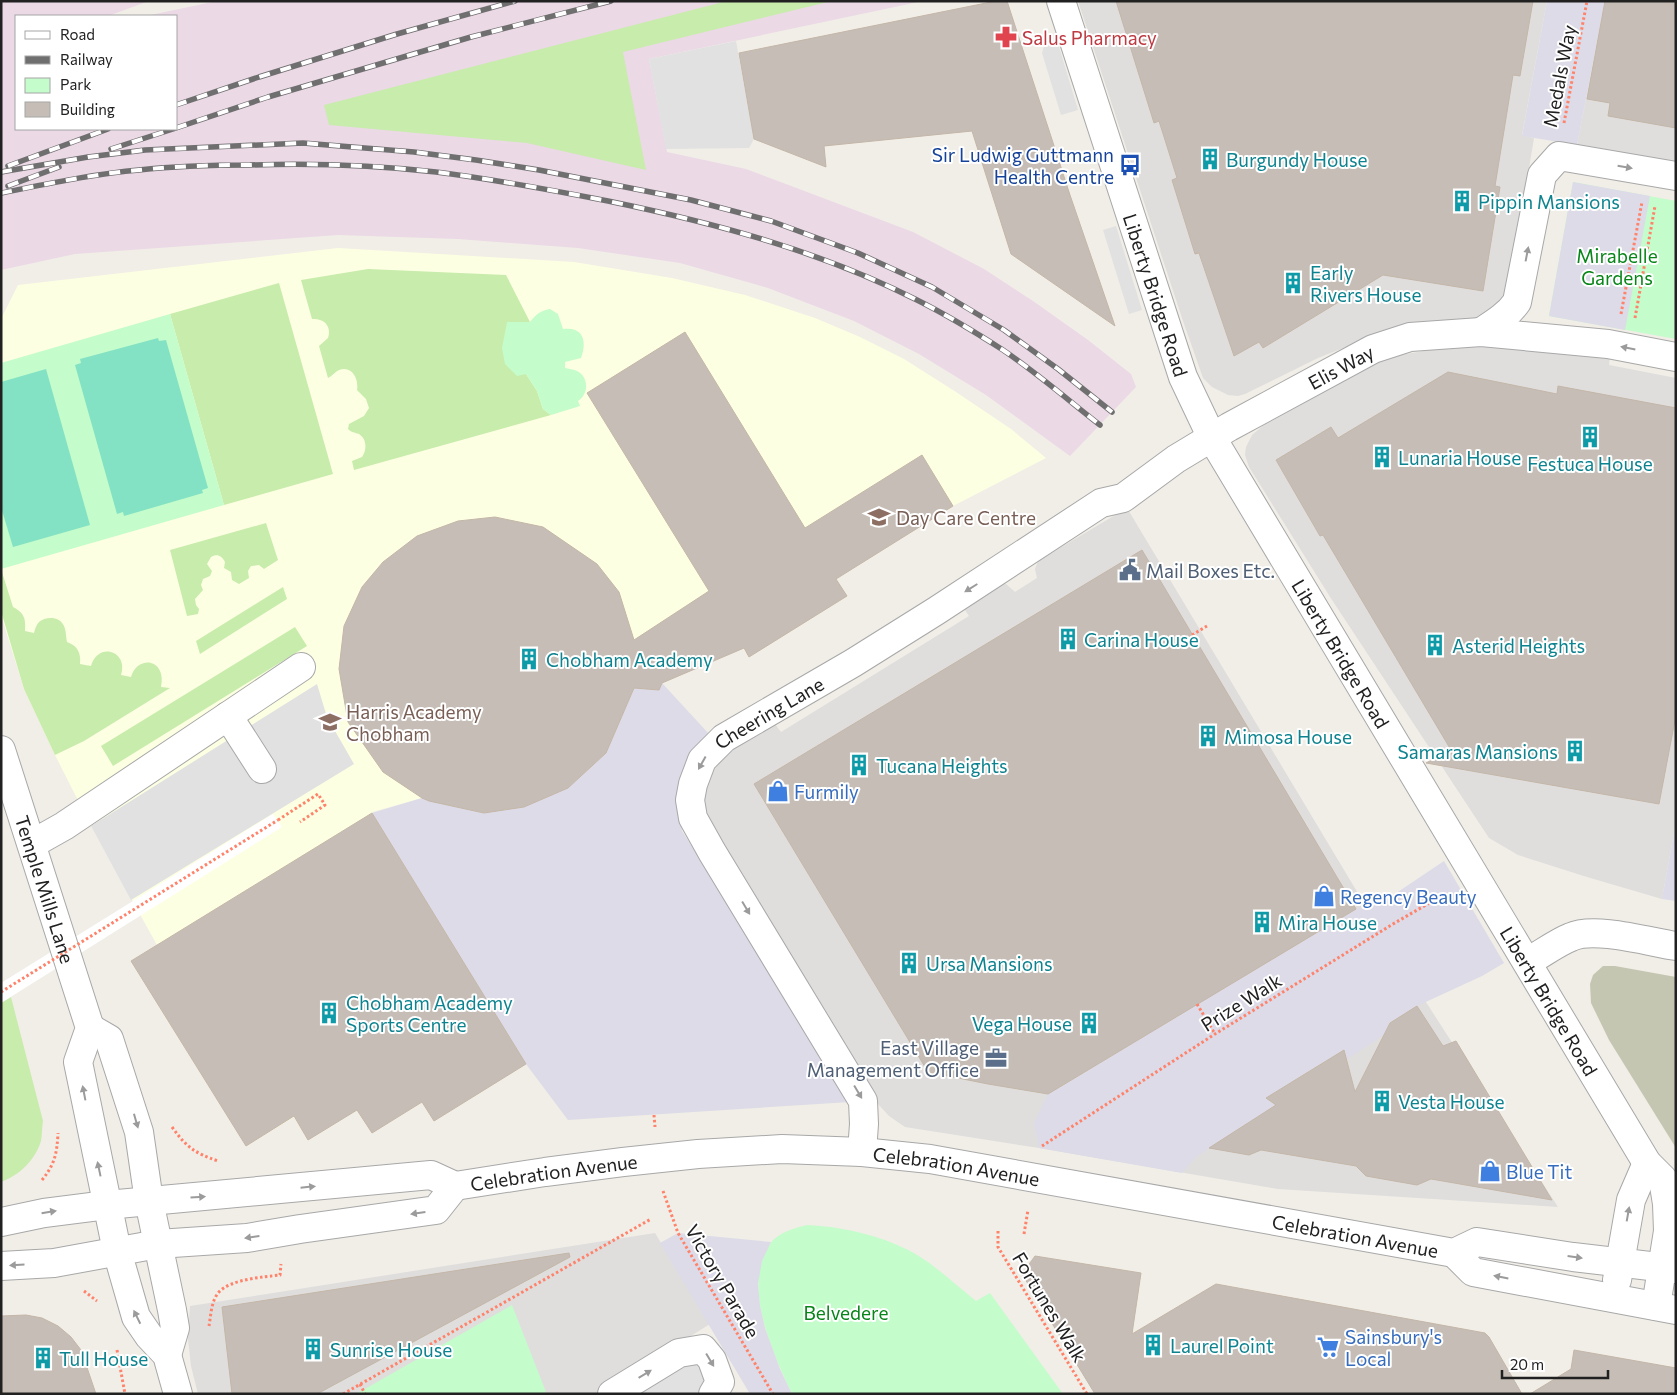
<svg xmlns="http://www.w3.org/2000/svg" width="1677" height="1395" font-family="Commissioner,sans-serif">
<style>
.residential{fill:#dfdedd}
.industrial{fill:#ebd9e6}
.education{fill:#fdffe2}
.construction{fill:#c5c6b2}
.grass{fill:#c8ecac}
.park{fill:#c4fccb}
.pitch{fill:#83e2c3}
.parking{fill:#e1e1e1}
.plaza{fill:#dcdbe7}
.pier{fill:#fff}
.building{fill:#c6beb6;stroke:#c4b6a8}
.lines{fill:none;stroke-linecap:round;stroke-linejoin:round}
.minor-casing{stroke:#a8a8a8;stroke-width:30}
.path{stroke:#ff826b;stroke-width:3;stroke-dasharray:2.5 2.5;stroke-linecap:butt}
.minor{stroke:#fff;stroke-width:28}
.rail-casing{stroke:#6f6f6f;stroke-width:5.5}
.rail{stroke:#fff;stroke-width:4;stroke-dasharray:11;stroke-linecap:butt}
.path-bridge{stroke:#ff826b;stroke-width:3;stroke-dasharray:2.5 2.5;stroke-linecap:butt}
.oneway{fill:#9b9b9b}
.labels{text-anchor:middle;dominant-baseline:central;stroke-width:4;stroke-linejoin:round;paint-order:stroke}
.health-label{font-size:19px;fill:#be3a42;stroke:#fff;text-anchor:start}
.street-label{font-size:19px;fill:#212121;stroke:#fff}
.transit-label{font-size:19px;fill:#164399;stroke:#fff;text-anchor:end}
.culture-label{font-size:19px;fill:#0d838f;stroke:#fff;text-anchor:start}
.park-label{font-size:19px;fill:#088519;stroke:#fff}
.education-label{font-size:19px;fill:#785e54;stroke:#fff;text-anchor:start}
.service-label{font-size:19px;fill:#4e5e75;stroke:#fff;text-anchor:start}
.shop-label{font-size:19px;fill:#366cbe;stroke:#fff;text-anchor:start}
</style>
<rect width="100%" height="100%" fill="#f1eee7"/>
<g class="residential">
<path d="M1078,1H1547L1522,135L1534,138L1508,296L1485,318L1434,321L1391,329L1318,358L1245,394L1238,396L1228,395L1212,387L1203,378L1183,321Z"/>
<path d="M1605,1H1676V162L1577,145Z"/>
<path d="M1478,347L1532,348L1610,355L1609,365L1676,378V822L1662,899L1587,877L1518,855L1489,838L1332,600L1249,467L1245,455L1246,447L1252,435L1265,424L1359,369L1382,359L1406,354L1441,348Z"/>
<path d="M1127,508L1386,940L1558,1207L1278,1189L1039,1148L905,1127L889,1116L878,1104L709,824L702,803L713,761L772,720L781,732L969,616L961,604L998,582L1006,584L1015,592L1037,578L1035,569L1038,561Z"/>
<path d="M655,1233L710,1324L598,1394H198L191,1366L188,1339L190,1306Z"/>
</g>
<path class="industrial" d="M1,1H149L108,16H16V129H176V16H146L217,1H923L649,59L667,152L746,169L913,232L984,269L1033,301L1088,340L1131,374L1136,387L1070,456L986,395L919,354L854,321L768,288L680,263L578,248L458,239L338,235L75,254L1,270Z"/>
<path class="education" d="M338,248L574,262L672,278L745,295L815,318L860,337L904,359L956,392L1011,429L1046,458L953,506L836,578L847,596L749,657L743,648L662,683L659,690L634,689L606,753L568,788L524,807L484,813L429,801L422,798L372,812L526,1064L434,1121L422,1102L372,1133L357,1110L308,1140L294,1117L246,1146L131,961L157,945L91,826L55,755L24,689L1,615V319L18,285Z"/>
<path class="construction" d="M1603,966H1615L1676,977V1148L1609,1040L1591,1003L1590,984L1593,975Z"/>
<g class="grass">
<path d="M727,1H832L623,52L646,170L527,143L329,125L324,105Z"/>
<path d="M368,269L506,275L530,322L526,374L537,391L543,409L551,415L354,470L352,461L362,457C367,450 367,439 359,434C354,432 352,433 348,429L349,424L364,416L369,408L366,399L357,390C359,379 352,365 339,370C335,372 332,376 328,378L319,346L328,338C332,326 324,318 312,319L301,280Z"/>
<path d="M279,283L333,474L224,505L170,314Z"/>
<path d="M266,523L278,560L264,569L259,565L251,566L248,571L249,578L239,584L232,580L231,572L224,568L225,562C222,556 217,553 211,557L207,564L212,571L210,576L203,579L201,585L203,590L195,599L196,605L199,609L198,614L187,616L170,550Z"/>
<path d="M1,569L13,607C24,613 26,618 25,631L34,633C35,629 36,625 39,622C46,616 60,616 64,626C66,630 66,637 67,642C78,646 81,653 80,664L91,666C98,641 129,651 121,675L131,677C138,654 167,659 161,687L170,688L84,741L55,755L24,689L1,611Z"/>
<path d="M283,587L287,599L200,654L196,641Z"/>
<path d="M295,627L307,646L113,766L101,746Z"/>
<path d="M11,997L43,1121C42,1127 42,1135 41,1141C35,1160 20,1175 1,1182V1003Z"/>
</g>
<g class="park">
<path d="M1573,182L1676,201V339L1549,316Z"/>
<path d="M550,309L558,314L563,329C584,326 587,342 581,358L565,362V368C568,369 573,369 577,371C589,377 589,394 578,401L580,406L551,415L543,409L537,391L526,374L517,376L505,364L502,348L507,322H530C536,314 540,311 550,309Z"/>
<path d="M170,314L224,505L1,569V363Z"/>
<path d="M807,1225C848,1227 894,1238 928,1262C944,1274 960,1288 976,1301L990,1293L1063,1394H792C773,1353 741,1286 770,1244C778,1232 795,1228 807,1225Z"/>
<path d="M512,1305L546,1392L542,1394H356Z"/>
</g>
<g class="pitch">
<path d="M158,338L159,341L166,340L208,488L202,490L203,493L124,516L123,512L117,514L75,365L81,363L80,359Z"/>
<path d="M46,369L90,525L13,547L1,507V382Z"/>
</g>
<g class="parking">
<path d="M1057,40L1078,110L1061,115L1042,53L1045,43Z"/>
<path d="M736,41L754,139L749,148L666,149L649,59Z"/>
<path d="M1116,226L1142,310L1129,314L1103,230Z"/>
<path d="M317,684L327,717L354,764L131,900L91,826Z"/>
<path d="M693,1359L709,1385L695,1394H637Z"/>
</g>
<g class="plaza">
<path d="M1547,1H1605L1577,145L1522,136Z"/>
<path d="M1573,182L1650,196L1625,330L1549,316Z"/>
<path d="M662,683L709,734L692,753L680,777L676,805L682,831L831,1067L850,1102L568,1120L526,1064L372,813L422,798L429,801L484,813L524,807L568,788L606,753L634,688L658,690Z"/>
<path d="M1676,822V901L1662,899Z"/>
<path d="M1444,861L1504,963L1482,976L1417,1006L1390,1023L1384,1035L1347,1059L1344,1050L1266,1098L1276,1105L1196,1157L1182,1173L1039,1148L1034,1123L1048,1094L1356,909L1380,904Z"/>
<path d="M678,1233L771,1242L762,1261L758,1284L760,1306L765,1328L780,1369L792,1394H750L660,1243Z"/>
</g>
<path class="pier" d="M273,814L282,827L1,1003V983Z"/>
<g class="building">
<path d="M996,1H1007L1070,195L1115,326L1011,254L972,131L824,146L826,167L754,139L739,53Z"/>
<path d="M1116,1H1533L1520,76L1513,75L1495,186L1500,187L1483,291L1383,275L1263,348L1259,342L1234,356L1199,253L1195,254L1172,180L1177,178L1159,121L1154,123Z"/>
<path d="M1605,1H1676V128L1608,116L1610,103L1587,99Z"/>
<path d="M685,332L805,528L922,455L953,506L836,579L847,596L749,657L744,648L662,683L659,690L634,688L606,753L568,788L524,807L484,813L429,801L422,798L383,772L348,722L339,669L344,626L362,587L383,562L417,536L458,521L495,517L543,527L597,564L619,592L634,640L709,591L587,393Z"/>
<path d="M1448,372L1557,394L1558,386L1676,408V715L1659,804L1426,763L1451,750L1323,535L1320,536L1276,460L1331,427L1338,438Z"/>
<path d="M1142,550L1356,909L1048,1094L988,1084L928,1072L754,784Z"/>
<path d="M372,813L526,1064L434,1121L422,1102L372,1133L357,1110L308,1140L294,1116L246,1146L131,961Z"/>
<path d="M1417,1006L1443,1046L1456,1041L1552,1200L1431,1179L1417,1185L1366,1176L1356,1166L1261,1150L1249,1155L1209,1148L1276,1105L1266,1098L1344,1050L1355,1092L1390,1023Z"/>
<path d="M569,1253L570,1257L317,1394H232L222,1307Z"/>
<path d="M1035,1256L1141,1273L1132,1334L1216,1284L1485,1333L1489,1337L1522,1394H1095L1022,1274Z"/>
<path d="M26,1315L42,1318L58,1326L71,1337L81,1350L96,1394H1V1316Z"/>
<path d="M1574,1350L1676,1368V1394H1530L1571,1369Z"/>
</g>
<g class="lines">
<g class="minor-casing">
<g id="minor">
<path id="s1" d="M1061,1L1183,377L1212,438L1647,1163L1663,1179L1667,1204L1668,1231L1656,1306"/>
<path d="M1481,332C1495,323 1508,315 1517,302L1542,175L1559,156L1676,176"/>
<path d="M228,716L262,769"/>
<path id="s2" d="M1,750L90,1028L78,1062L117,1251L136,1317L149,1336L167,1355L178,1394"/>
<path d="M32,844L64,826L301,667"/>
<path d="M1527,962C1542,954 1556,943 1571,937C1594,926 1650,942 1676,946"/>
<path d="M90,1028L109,1039L139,1132L149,1201L172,1310L175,1328L167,1355"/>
<path id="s3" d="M862,1152L864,1124L863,1101L712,852L693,818L690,800L693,784L702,760L724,738L853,663L936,611L1101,503L1123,498L1176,459L1229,427L1373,349L1410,337L1481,332L1608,344L1676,357"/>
<path id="s4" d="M1,1222L44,1213L107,1205L431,1175L455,1186L545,1172L623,1162L698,1154L782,1149L862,1152L930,1159L1454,1253L1477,1242L1573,1257L1676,1269"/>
<path d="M1454,1253L1473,1272L1676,1310"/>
<path d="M1,1266L54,1263L158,1244L247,1238L300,1229L436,1210L455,1186"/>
<path d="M1617,1280L1631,1200L1647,1163"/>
<path d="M612,1394L679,1353L703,1349L712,1360L720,1382L713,1394"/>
</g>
</g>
<g class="path">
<path d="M1564,123L1587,1"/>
<path d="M1621,314L1642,202"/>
<path d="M1635,318L1655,206"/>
<path d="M1192,635L1207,626"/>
<path d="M278,820L318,794L325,805L300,822"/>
<path d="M1197,1004L1215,1034"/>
<path d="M654,1115L655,1127"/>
<path d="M172,1127C187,1148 195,1153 218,1161"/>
<path d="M1042,1146L1215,1034L1393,924L1438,898L1449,897"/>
<path d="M42,1180C55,1164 57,1153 58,1133"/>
<path d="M663,1191L678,1233L773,1394"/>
<path d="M998,1231V1247L1087,1394"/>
<path d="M1024,1234L1028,1210"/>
<path d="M84,1291L97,1301"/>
<path d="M209,1326C211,1315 211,1301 219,1292C231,1279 264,1277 280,1275L281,1264"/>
<path d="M117,1350L125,1394"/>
<path d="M360,1384L365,1394"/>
<path d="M343,1394L651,1219"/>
</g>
<use href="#minor" class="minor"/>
<g class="rail-casing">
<g id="rail">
<path d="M176,105L259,77L397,34L515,1"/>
<path d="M176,128L268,97L471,37L611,1"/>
<path d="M111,149L173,129"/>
<path d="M8,166L108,129"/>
<path d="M1,172L88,157L145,150L303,143L414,152L476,160L539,170L691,200L771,221L858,253L932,287L1004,330L1058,369L1112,412"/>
<path d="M8,186L59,167"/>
<path d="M1,193C47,184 93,174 139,170C176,166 213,165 250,165C312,163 374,165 436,172C493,179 551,190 608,201C715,223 820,251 917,300C947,315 975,332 1003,350C1037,373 1068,400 1100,425"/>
</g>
</g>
<use href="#rail" class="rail"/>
<path class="path-bridge" d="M1,992L278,820"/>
</g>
<defs><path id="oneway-solid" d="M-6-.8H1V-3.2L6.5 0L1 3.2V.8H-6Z" transform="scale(1.25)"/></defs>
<g class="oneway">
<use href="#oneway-solid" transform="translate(1625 167) rotate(10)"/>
<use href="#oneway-solid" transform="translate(1527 254) rotate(-79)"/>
<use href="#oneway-solid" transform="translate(1628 348) rotate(-169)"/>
<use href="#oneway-solid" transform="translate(971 588) rotate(148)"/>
<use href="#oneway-solid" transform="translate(702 763) rotate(119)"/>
<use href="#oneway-solid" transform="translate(746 908) rotate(59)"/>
<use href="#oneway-solid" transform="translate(858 1092) rotate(59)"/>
<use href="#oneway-solid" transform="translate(84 1093) rotate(-101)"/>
<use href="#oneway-solid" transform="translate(136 1121) rotate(74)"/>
<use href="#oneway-solid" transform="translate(99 1169) rotate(-102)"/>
<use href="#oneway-solid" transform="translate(308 1187) rotate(-6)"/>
<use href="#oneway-solid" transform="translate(198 1197) rotate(-4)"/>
<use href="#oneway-solid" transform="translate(49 1212) rotate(-9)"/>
<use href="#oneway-solid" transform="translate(418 1213) rotate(172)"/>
<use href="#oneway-solid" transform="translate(1628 1214) rotate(-80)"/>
<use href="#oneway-solid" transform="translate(252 1237) rotate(172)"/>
<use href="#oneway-solid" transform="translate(1575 1257) rotate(8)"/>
<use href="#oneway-solid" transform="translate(17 1265) rotate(177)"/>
<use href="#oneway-solid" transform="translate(1501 1277) rotate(-169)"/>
<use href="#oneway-solid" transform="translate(137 1317) rotate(-116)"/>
<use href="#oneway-solid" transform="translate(710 1360) rotate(59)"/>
<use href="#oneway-solid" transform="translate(645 1374) rotate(-31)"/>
</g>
<defs>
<g id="pharmacy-bare" transform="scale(1.725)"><path d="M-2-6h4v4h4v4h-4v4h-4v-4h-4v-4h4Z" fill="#e0444e" stroke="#fff" stroke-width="2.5" paint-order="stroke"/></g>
<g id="building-bare" transform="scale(1.725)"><path d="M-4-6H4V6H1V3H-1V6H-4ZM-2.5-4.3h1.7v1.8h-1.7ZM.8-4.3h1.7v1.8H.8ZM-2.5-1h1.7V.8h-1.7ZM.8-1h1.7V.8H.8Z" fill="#0f9aa8" stroke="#fff" stroke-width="2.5" paint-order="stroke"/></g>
<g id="bus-bare" transform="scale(1.725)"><path d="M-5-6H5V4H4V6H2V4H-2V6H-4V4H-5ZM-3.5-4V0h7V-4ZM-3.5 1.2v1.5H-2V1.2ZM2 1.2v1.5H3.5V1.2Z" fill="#1a4fb4" stroke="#fff" stroke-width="2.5" paint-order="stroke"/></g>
<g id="school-bare" transform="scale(1.725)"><path d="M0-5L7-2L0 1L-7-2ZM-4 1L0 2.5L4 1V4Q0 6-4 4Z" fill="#8d6e63" stroke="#fff" stroke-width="2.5" paint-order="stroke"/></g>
<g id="civic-bare" transform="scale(1.725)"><path d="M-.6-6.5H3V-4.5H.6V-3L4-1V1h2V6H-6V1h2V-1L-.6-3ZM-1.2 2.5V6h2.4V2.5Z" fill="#5c6f8a" stroke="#fff" stroke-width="2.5" paint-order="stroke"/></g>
<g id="shop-bare" transform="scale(1.725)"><path d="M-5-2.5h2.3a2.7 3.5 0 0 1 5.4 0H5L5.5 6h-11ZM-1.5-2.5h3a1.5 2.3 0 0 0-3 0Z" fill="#3f7fe0" stroke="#fff" stroke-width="2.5" paint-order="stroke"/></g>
<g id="office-bare" transform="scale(1.725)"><path d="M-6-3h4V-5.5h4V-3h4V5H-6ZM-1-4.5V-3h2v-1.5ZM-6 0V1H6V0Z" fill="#5c6f8a" stroke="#fff" stroke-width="2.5" paint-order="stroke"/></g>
<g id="supermarket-bare" transform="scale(1.725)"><path d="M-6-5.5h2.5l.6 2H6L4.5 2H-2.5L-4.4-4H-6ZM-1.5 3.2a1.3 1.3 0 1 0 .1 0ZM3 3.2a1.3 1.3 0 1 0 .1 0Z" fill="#3f7fe0" stroke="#fff" stroke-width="2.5" paint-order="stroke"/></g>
</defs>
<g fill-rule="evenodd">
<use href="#pharmacy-bare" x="1006" y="37"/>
<use href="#building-bare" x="1210" y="159"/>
<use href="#bus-bare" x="1130" y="165"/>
<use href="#building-bare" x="1462" y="201"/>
<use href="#building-bare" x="1293" y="283"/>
<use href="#building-bare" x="1590" y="437"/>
<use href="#building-bare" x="1382" y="457"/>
<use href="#school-bare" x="879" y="517"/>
<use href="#civic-bare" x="1130" y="570"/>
<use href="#building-bare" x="1068" y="639"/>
<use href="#building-bare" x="1435" y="645"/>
<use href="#building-bare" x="529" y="659"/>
<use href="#school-bare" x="330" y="722"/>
<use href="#building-bare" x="1208" y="736"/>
<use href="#building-bare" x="1575" y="751"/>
<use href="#building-bare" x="859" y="765"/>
<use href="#shop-bare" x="778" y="791"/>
<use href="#shop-bare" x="1324" y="896"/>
<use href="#building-bare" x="1262" y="922"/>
<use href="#building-bare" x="909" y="963"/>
<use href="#building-bare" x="329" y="1013"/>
<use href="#building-bare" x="1089" y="1023"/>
<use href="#office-bare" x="996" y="1058"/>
<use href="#building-bare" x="1382" y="1101"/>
<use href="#shop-bare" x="1490" y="1171"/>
<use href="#building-bare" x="1153" y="1345"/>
<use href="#supermarket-bare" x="1328" y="1347"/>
<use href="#building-bare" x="313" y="1349"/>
<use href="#building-bare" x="43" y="1358"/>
</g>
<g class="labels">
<g class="health-label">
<text x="1022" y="37">Salus Pharmacy</text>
</g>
<g class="street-label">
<text transform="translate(1559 76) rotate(-79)">Medals Way</text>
<text stroke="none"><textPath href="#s1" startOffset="309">Liberty Bridge Road</textPath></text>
<text stroke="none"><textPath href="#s3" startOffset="1194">Elis Way</textPath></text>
<text stroke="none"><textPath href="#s1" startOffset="714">Liberty Bridge Road</textPath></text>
<text stroke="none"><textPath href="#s3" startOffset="524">Cheering Lane</textPath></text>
<text stroke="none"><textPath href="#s2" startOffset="146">Temple Mills Lane</textPath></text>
<text stroke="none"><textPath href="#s1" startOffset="1119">Liberty Bridge Road</textPath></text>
<text transform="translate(1241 1002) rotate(-32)">Prize Walk</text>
<text stroke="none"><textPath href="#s4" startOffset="964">Celebration Avenue</textPath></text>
<text stroke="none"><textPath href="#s4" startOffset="559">Celebration Avenue</textPath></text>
<text stroke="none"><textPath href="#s4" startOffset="1369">Celebration Avenue</textPath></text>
<text transform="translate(723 1281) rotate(60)">Victory Parade</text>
<text transform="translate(1050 1307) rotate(59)">Fortunes Walk</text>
</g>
<g class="transit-label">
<text x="1114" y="154">Sir Ludwig Guttmann<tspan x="1114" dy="22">Health Centre</tspan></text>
</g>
<g class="culture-label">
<text x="1226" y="159">Burgundy House</text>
<text x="1478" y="201">Pippin Mansions</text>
<text x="1310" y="272">Early<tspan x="1310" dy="22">Rivers House</tspan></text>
<text x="1398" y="457">Lunaria House</text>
<text x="1590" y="463" text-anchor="middle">Festuca House</text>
<text x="1084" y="639">Carina House</text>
<text x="1452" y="645">Asterid Heights</text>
<text x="546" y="659">Chobham Academy</text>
<text x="1224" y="736">Mimosa House</text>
<text x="1558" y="751" text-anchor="end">Samaras Mansions</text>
<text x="876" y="765">Tucana Heights</text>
<text x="1278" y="922">Mira House</text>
<text x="926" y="963">Ursa Mansions</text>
<text x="346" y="1002">Chobham Academy<tspan x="346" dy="22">Sports Centre</tspan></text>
<text x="1072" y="1023" text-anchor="end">Vega House</text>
<text x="1398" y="1101">Vesta House</text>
<text x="1170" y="1345">Laurel Point</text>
<text x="330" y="1349">Sunrise House</text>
<text x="59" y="1358">Tull House</text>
</g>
<g class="park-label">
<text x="1617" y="255">Mirabelle<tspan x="1617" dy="22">Gardens</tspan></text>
<text x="846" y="1312">Belvedere</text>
</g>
<g class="education-label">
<text x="896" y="517">Day Care Centre</text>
<text x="346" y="711">Harris Academy<tspan x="346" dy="22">Chobham</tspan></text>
</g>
<g class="service-label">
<text x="1146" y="570">Mail Boxes Etc.</text>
<text x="979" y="1047" text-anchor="end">East Village<tspan x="979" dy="22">Management Office</tspan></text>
</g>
<g class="shop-label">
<text x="794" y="791">Furmily</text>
<text x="1340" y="896">Regency Beauty</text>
<text x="1506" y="1171">Blue Tit</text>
<text x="1345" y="1336">Sainsbury's<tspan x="1345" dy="22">Local</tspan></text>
</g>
</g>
<rect width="1677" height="1395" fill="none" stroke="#212121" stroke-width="5"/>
<rect x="15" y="15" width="162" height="115" fill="#ffffff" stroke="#a6a6a6"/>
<rect x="25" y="31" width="25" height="8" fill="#ffffff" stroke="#a6a6a6"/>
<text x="60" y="40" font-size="15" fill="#212121">Road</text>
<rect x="25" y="56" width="25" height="8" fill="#6f6f6f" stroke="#a6a6a6"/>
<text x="60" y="65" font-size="15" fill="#212121">Railway</text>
<rect x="25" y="78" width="25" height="15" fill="#c4fccb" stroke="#a6a6a6"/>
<text x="60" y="90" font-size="15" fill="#212121">Park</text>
<rect x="25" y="102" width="25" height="15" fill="#c6beb6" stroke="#a6a6a6"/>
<text x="60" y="115" font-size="15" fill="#212121">Building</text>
<path d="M1502 1370v8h106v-8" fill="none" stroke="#212121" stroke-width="2.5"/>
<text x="1510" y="1370" font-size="15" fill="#212121" stroke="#ffffff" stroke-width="4" paint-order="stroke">20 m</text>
</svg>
